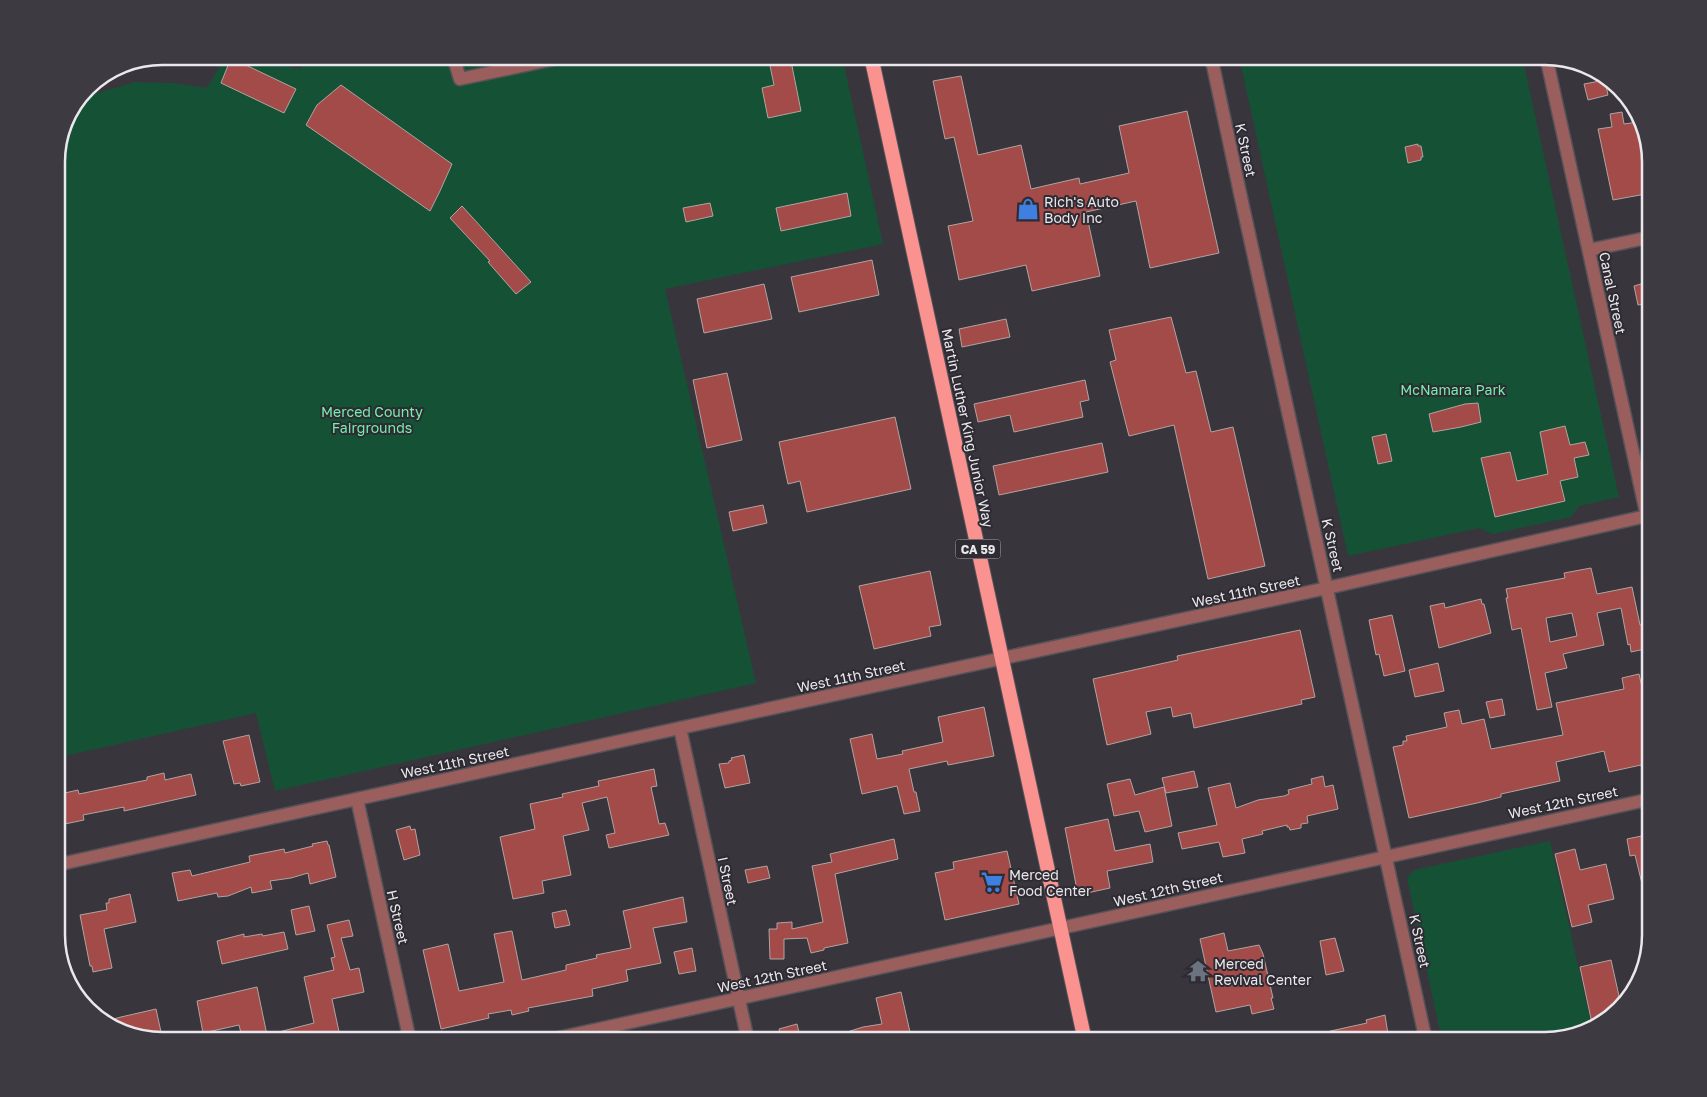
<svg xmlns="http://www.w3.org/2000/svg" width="1707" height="1097" font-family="'Golos Text',sans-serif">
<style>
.green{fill:#155235}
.building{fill:#a24b48;stroke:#b0a4a2;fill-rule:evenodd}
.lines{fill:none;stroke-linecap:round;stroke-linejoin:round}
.minor-casing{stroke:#555259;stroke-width:15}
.trunk-casing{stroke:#555259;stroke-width:16}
.minor{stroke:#9a5e5c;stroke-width:12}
.trunk{stroke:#fa9290;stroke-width:14}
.labels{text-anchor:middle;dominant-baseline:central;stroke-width:4;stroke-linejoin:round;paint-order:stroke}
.shield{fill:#2e2b33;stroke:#b2afb5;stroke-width:1}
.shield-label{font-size:12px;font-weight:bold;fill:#eae8ed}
.street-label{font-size:14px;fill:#eae8ed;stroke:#2e2b33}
.poi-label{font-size:14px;fill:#eae8ed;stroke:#2e2b33;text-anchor:start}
.park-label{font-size:14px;fill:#74f0ae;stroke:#2e2b33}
.rim{fill:none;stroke:#eae8ed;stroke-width:2.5}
</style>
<rect width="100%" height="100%" fill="#39353d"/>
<g class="green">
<path d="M226,56H246L300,69L306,56H842L883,244L665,289L756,683L275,791L256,713L56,758V155L64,121L80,98L136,82L172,83L207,88Z"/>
<path d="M1239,56H1522L1619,497L1579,506L1571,517L1493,534L1479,528L1348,556Z"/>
<path d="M1550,841L1592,1028L1546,1041H1442L1407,878L1414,870Z"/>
</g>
<g class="building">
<path d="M768,56H790L801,111L768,118L762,88L774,85Z"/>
<path d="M231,58L296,89L284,113L221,83Z"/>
<path d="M961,76L978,155L1021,145L1031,189L1079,178L1080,184L1129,173L1119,126L1187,111L1219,253L1150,268L1136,201L1086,212L1100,276L1032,291L1026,265L959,280L948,226L973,221L954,137L945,139L933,81Z"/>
<path d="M1600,81H1605L1608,95L1588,100L1584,84Z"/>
<path d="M341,85L452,164L440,191L430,211L306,125L317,105Z"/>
<path d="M1622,112L1624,124L1638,122L1644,153L1648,152L1651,161V193L1613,200L1598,129L1612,127L1610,114Z"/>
<path d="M1418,144V146H1421L1423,157H1421V160L1408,163L1405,147Z"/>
<path d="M847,193L851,216L781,231L776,208Z"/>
<path d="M710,203L713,216L686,222L683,208Z"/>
<path d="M462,206L531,282L516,294L488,262L490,261L450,218Z"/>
<path d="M872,260L879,295L799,312L791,277Z"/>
<path d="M1651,281V303L1638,305L1634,286Z"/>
<path d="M764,284L772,319L704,333L697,299Z"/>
<path d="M1171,317L1186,373L1196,371L1211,432L1233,427L1265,566L1208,579L1174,425L1129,436L1110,362L1116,360L1109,330Z"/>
<path d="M1006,319L1010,337L962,347L959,329Z"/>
<path d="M727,373L742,440L707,448L693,380Z"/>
<path d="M1085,380L1089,400L1080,402L1083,417L1014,432L1010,415L978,422L974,404Z"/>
<path d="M1478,403L1481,422L1461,427L1433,432L1429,414L1465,404Z"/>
<path d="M895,417L911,489L807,512L800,481L788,484L779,442Z"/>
<path d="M1565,426L1570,445L1585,442L1589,455L1574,458L1578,477L1560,481L1565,501L1495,517L1481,458L1510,452L1517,481L1548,474L1540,432Z"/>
<path d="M1386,434L1392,461L1378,464L1372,437Z"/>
<path d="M1102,443L1108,472L999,495L993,466Z"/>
<path d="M763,505L767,523L733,531L729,512Z"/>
<path d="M1591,568L1597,594L1632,587L1640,625H1642L1645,649L1631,652L1630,644L1628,645L1621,608L1597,613L1604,645L1563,654L1567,668L1545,673L1552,707L1537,710L1521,628L1512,630L1506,598H1508L1506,589L1565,578L1564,573ZM1572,613L1577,636L1550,642L1546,618Z"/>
<path d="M930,571L941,625L929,627L931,636L874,649L859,586Z"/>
<path d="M1481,599L1482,604H1484L1491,633L1439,648L1430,606L1444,603L1445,608Z"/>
<path d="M1392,615L1405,671L1384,676L1379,654L1376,655L1369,620Z"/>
<path d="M1300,630L1315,697L1301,700L1302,704L1194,728L1191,713L1173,717L1171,707L1146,712L1151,734L1107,745L1093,679L1178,660L1177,656Z"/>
<path d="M1438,663L1444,691L1415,697L1409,670Z"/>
<path d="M1639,674L1644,696L1649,695L1651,702V786L1646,787L1641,765L1609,772L1604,751L1556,762L1560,781L1501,794V797L1477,803L1409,818L1393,747L1403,745V741H1407L1406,736L1447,727L1444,713L1459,710L1462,724L1484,719L1491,749L1563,735L1556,703L1624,689L1622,678Z"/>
<path d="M1502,699L1505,715L1490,718L1486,702Z"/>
<path d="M984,707L994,756L948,765L947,761L909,769L914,792H916L920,811L904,814L897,786L862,794L850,739L872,734L877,759L903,754L902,751L943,742L938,717Z"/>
<path d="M249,735L260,782L241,786L240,783L234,784L223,741Z"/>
<path d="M744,755L750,783L725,788L719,764L729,763V761L732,760L731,758Z"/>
<path d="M654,769L657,786L651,787L659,824L665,823L669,835L609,848L606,835L615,833L607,797L582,803L589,830L563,836L571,875L542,881L544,893L513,899L500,837L535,829L530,804L563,797L562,794L599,786L598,781Z"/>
<path d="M1194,771L1198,787L1166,793L1162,778Z"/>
<path d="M164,773L165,780L191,774L196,795L124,811V807L83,815L84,820L60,825L56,808V795L78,790L79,794L147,780V777Z"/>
<path d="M1323,776L1325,787L1333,785L1338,809L1307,816L1308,823L1301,824V828L1290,830L1289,827H1287V825L1262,831L1263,834L1242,839L1245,853L1223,857L1219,842L1182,849L1178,833L1217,825L1208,788L1230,783L1236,808L1258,800L1284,796L1289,794L1288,790L1312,784L1311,779Z"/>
<path d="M1130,779L1135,795L1164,787L1172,826L1145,832L1139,811L1114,816L1107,784Z"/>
<path d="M1108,819L1115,851L1150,844L1153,862L1107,871L1110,888L1078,895L1065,828Z"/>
<path d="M410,826L411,830L415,829L420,855L404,860L396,830Z"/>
<path d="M1651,834V899L1646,900L1635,855L1630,856L1627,839Z"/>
<path d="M894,839L898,859L835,874L848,943L824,948V950L811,953L807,938L784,939V959H770L769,929H777V923L792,922V929L823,922L812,866L832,862L830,854Z"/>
<path d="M327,841L328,845H329L336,877L310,884L308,873L291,878L270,881L272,889L252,893L251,887L228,896L218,897L217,893L178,901L172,873L190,870L192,876L250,862L249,856L284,849L285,853L313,846L312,844Z"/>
<path d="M1575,849L1580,870L1606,864L1614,899L1588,905L1592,922L1572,927L1555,854Z"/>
<path d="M1007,851L1019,904L945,920L935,873L954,869L953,862Z"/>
<path d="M767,866L770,878L748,883L745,870Z"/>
<path d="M130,894L136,922L104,929L112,968L93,972L92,966H90L80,915L107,910L106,903H109V899Z"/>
<path d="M683,897L687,922L653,928L661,963L626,970L628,981L592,989L593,996L528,1008L529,1011L512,1015L511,1010L488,1014L489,1018L441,1029L423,950L448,944L459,991L504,982L494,934L512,931L522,980L566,970V965L597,958L596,955L631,948L623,911Z"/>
<path d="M309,906L315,931L296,935L291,910Z"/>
<path d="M566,910L570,925L555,928L552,913Z"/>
<path d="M349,920L353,936L341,938L350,970L359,968L364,992L332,999L341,1041H243L239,1025L203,1033L197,1001L257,987L267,1035L314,1023L304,977L334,970L331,958L335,957L327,925Z"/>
<path d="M284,932L288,949L222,964L217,941L244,934V937L262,934L263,936Z"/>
<path d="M1224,933L1228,951L1259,945L1263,954L1273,998H1271L1274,1009L1252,1014L1250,1005L1216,1012L1200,939Z"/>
<path d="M1335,938L1344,971L1326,975L1320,941Z"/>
<path d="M692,948L696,971L679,974L674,952Z"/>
<path d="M1611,960L1621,1005L1598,1027L1593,1028L1580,967Z"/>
<path d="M901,992L912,1041H829L828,1038L863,1027L882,1024L876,998Z"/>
<path d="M156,1009L163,1041L102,1022L121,1017Z"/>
<path d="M1385,1015L1389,1041H1309L1308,1036L1367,1023L1366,1020Z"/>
<path d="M797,1024L801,1041H782L779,1029Z"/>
</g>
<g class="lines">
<g class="minor-casing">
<g id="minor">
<path d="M453,56L460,79L568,56"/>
<path d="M1211,56C1280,385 1354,713 1426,1041"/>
<path d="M1546,56L1651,535"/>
<path d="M1589,250L1651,237"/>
<path d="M680,728L748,1041"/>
<path d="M357,799L410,1041"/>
<path d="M56,865L680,728L1327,588L1651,515"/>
<path d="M544,1041L1651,799"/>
</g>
</g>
<g class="trunk-casing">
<path id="trunk" d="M871,56L1085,1041"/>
</g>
<use href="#minor" class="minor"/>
<use href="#trunk" class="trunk"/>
</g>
<defs>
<g id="shop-bare" transform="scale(1.725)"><path d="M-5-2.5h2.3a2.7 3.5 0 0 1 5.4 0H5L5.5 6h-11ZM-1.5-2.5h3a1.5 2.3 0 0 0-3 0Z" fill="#3f7fe0" stroke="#2e2b33" stroke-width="2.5" paint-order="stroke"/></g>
<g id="supermarket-bare" transform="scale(1.725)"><path d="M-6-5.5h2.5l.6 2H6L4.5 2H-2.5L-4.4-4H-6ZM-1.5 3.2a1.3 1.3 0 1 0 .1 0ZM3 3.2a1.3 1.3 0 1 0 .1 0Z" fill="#3f7fe0" stroke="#2e2b33" stroke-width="2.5" paint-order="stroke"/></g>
<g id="temple-bare" transform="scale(1.725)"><path d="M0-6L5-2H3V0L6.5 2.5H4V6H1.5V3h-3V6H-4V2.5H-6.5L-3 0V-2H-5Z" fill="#6b7280" stroke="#2e2b33" stroke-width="2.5" paint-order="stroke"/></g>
</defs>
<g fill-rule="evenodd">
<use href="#shop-bare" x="1028" y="209"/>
<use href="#supermarket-bare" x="992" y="882"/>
<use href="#temple-bare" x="1198" y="971"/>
</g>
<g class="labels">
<rect class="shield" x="955.5" y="539.5" width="45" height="19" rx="4"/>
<g class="shield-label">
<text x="978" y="549">CA 59</text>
</g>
<g class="street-label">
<text transform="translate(1246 150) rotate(78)">K Street</text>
<text transform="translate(1613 293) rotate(78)">Canal Street</text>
<text transform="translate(968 428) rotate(78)">Martin Luther King Junior Way</text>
<text transform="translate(1333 545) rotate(77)">K Street</text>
<text transform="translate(1246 591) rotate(-12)">West 11th Street</text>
<text transform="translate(851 676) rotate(-12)">West 11th Street</text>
<text transform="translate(455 762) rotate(-12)">West 11th Street</text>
<text transform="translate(1563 802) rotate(-12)">West 12th Street</text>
<text transform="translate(728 881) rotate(78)">I Street</text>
<text transform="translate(1168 889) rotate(-13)">West 12th Street</text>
<text transform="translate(398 917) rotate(77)">H Street</text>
<text transform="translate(1420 941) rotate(78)">K Street</text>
<text transform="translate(772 976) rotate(-12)">West 12th Street</text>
</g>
<g class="poi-label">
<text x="1044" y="201">Rich's Auto<tspan x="1044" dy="16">Body Inc</tspan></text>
<text x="1009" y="874">Merced<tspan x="1009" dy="16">Food Center</tspan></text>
<text x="1214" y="963">Merced<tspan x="1214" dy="16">Revival Center</tspan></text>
</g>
<g class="park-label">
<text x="1453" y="389">McNamara Park</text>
<text x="372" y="411">Merced County<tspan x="372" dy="16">Fairgrounds</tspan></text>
</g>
</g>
<path d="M0 0H1707V1097H0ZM162 65H1545A97 97 0 0 1 1642 162V935A97 97 0 0 1 1545 1032H162A97 97 0 0 1 65 935V162A97 97 0 0 1 162 65Z" fill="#3d3a42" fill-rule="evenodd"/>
<path class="rim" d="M162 65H1545A97 97 0 0 1 1642 162V935A97 97 0 0 1 1545 1032H162A97 97 0 0 1 65 935V162A97 97 0 0 1 162 65Z"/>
</svg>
